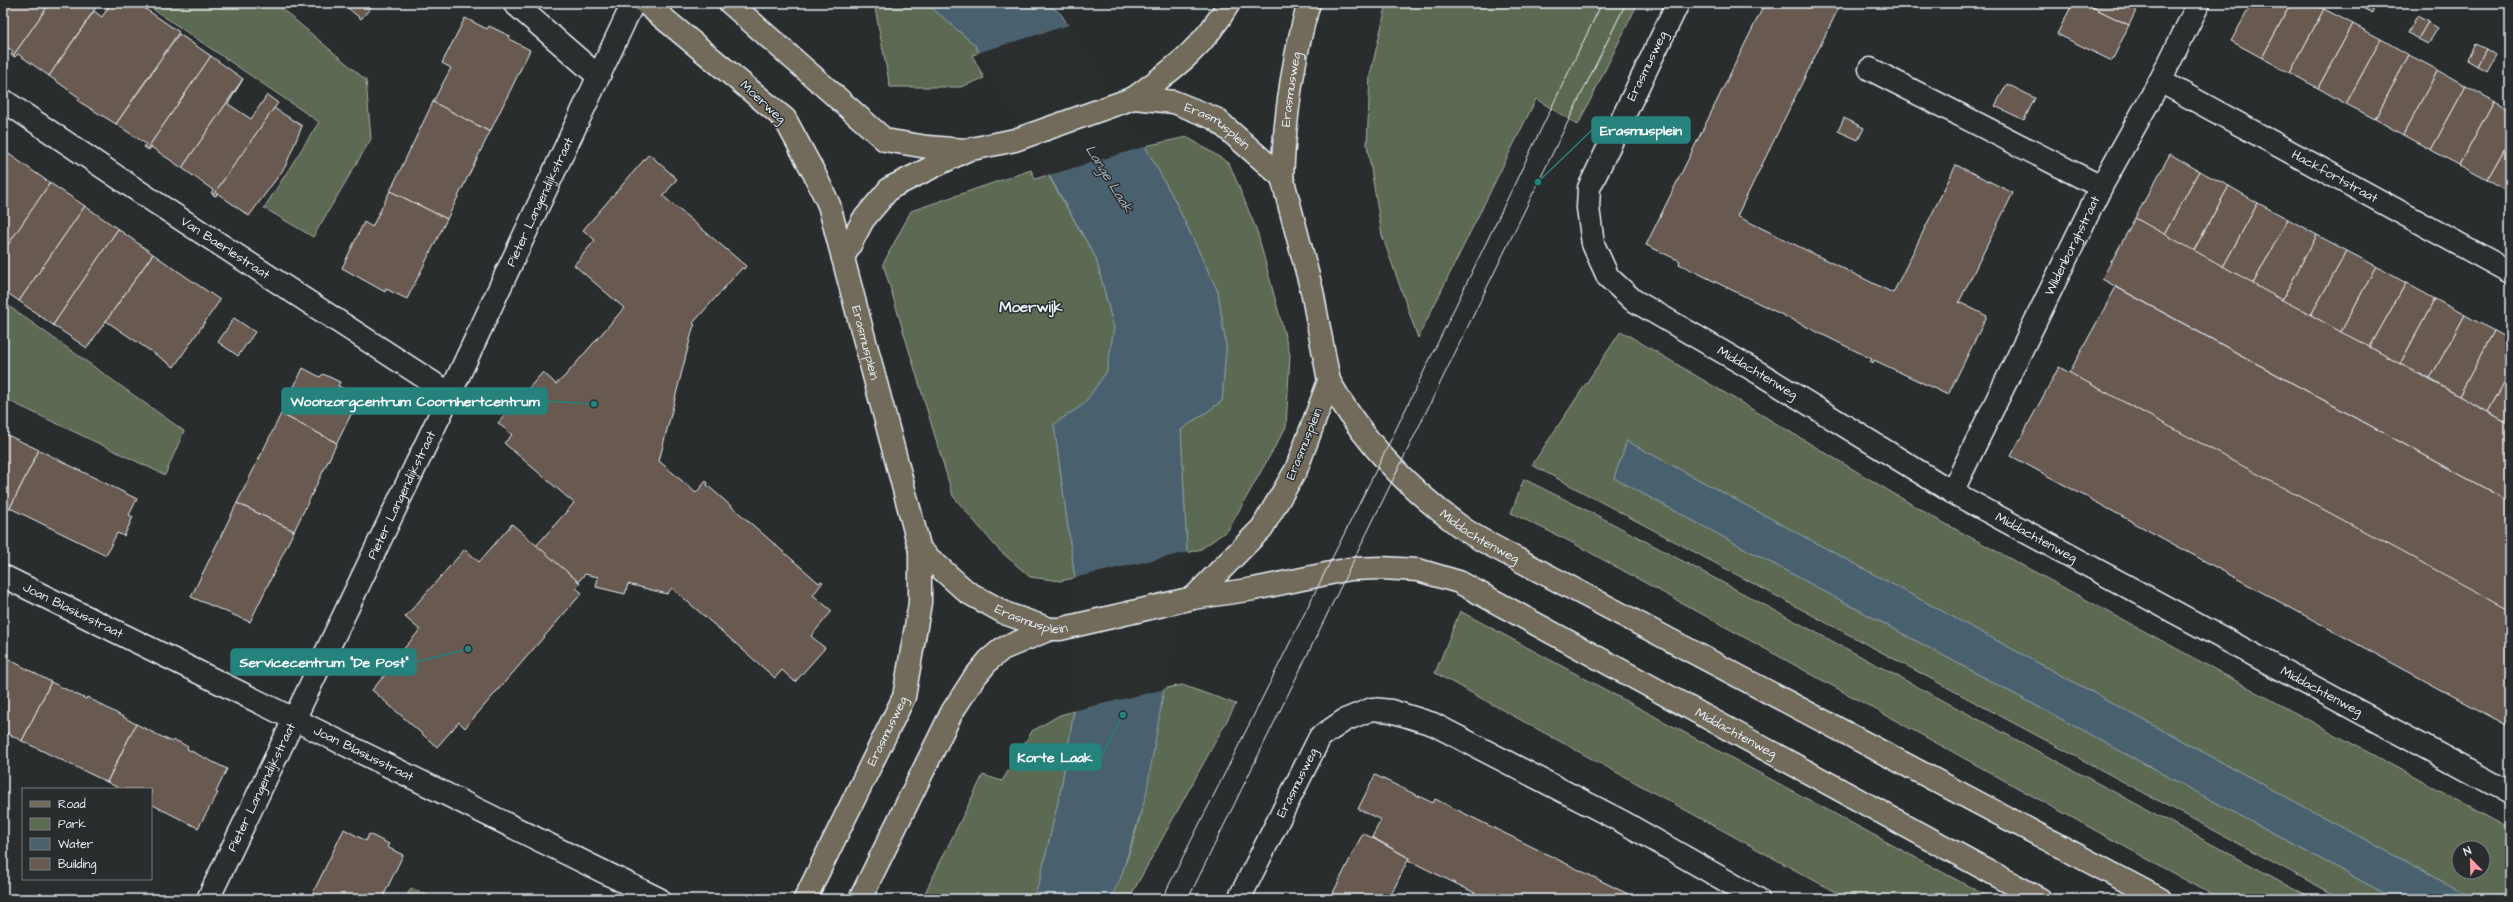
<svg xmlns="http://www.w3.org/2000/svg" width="2513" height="902" font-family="'Architects Daughter',sans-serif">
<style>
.green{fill:#5c6b53;stroke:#a2aea6;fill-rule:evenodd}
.water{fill:#4a616e;stroke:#899ba5}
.pier{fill:#2a2d2e}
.building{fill:#695a51;stroke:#e8f1f8}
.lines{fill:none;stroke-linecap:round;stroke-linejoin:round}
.minor-casing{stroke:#e8f1f8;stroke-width:25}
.major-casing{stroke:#e8f1f8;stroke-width:25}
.minor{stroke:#2a2d2e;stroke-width:22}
.major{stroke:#726b5a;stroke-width:22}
.tram{stroke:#e8f1f8;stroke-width:1}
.labels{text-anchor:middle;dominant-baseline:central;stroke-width:3;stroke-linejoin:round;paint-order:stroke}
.street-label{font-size:13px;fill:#e8f1f8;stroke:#2a2d2e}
.water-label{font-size:14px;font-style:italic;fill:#a9b7c1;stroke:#2a2d2e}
.quarter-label{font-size:15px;font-weight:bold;fill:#e8f1f8;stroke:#2a2d2e}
.leader{fill:none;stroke:#25827c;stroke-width:1.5}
.callout-dot{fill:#25827c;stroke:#2a2d2e;stroke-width:1.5}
.callout{fill:#25827c;stroke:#25827c;stroke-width:1.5}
.callout-label{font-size:14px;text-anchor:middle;font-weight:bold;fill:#fff}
</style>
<rect width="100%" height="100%" fill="#2a2d2e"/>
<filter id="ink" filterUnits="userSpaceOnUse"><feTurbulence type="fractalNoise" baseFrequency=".025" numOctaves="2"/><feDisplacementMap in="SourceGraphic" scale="8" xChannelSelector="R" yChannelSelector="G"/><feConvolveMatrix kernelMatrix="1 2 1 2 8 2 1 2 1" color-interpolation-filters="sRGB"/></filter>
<g filter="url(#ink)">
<g class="green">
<path d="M144,3H275L366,80L371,139L313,237L264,208L319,122Z"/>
<path d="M874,3H926L975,45L979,53L972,55L984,78L961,87H890Z"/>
<path d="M1387,3H1532L1539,7L1540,3H1638L1578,125L1536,99L1418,338L1382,235L1367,145L1370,75Z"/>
<path d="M1187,137L1229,163L1257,231L1290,355L1286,427L1228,530L1201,549L1187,553L1181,430L1222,401L1226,347L1218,292L1175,201L1145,146Z"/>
<path d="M1031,170L1035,179L1048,175L1096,258L1114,328L1107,371L1084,404L1054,424L1075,578L1060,581L1030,577L998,549L953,496L883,264L911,211Z"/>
<path d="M3,302L184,431L165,475L3,398Z"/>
<path d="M1621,331L1933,517L2510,829V899H2475L1627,441L1614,478L2395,899H2342L1532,465ZM2459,848H2483V872H2459Z"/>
<path d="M1524,479L1604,519L2314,899H2220L1571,542L1511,513Z"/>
<path d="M1460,611L1992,899H1848L1435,673Z"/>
<path d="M1182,685L1236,704L1129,899H1110C1143,833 1152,761 1162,689Z"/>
<path d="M1074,711L1061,789L1039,884L1032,899H922L983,775L1002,781L1032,731L1060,715Z"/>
<path d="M411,888L435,899H405Z"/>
</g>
<g class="water">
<path d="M926,3H1047L1061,14L1145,146L1175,201L1218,292L1226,347L1222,401L1181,430L1187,553L1146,795L1120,880L1110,899H1032L1039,884L1061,789L1074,711L1075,578L1054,424L1084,404L1107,371L1114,328L1096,258L975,45Z"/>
<path d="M1627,441L2475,899H2395L1614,478Z"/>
</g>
<g class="pier">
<path d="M1069,25L1147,146L1046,176L977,53Z"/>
<path d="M1189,552L1165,689L1072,711L1073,578Z"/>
</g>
<g class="building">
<path d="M3,3H50L13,56L11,55L13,51L3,45Z"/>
<path d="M50,3H99L49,76L18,54L15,57L13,56Z"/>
<path d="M101,3H137L179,32L116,124L78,101L80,98L49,76L94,11L102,17L108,8Z"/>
<path d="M342,3H375L361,19Z"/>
<path d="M1765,3H1841L1737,216L1893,293L1956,165L2013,193L1959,302L1987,316L1948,395L1874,360L1873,363L1870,361L1872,359L1679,264L1680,261L1646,245Z"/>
<path d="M2073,3H2084L2129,25L2112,61L2057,34Z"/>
<path d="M2084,3H2140L2129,25Z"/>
<path d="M2252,3H2291L2262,58L2231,41Z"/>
<path d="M2291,3H2314L2324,9L2290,73L2262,58Z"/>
<path d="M2354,3H2364L2361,7Z"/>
<path d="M2364,3H2377L2372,13L2361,7Z"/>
<path d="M2324,9L2353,24L2318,88L2290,73Z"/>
<path d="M2417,16L2428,22L2418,39L2408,33Z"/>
<path d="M465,18L487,29L489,26L510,36L509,39L530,50L490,132L433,102L451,68L442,63Z"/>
<path d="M2428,22L2438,28L2428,44L2418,39Z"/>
<path d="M2353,24L2381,39L2346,104L2318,88Z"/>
<path d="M179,34L211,56L147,149L144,147L146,144L116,124Z"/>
<path d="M2381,39L2409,55L2375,119L2346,104Z"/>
<path d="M2475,44L2486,49L2477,66L2467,60Z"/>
<path d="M2486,49L2496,55L2487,71L2477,66Z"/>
<path d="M2409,55L2438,70L2403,135L2375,119Z"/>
<path d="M211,56L243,79L182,168L151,147L149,150L147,149Z"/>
<path d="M2438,70L2466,86L2431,150L2403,135Z"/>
<path d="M243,79L228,104L251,119L267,95L278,103L213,195L211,193L213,190L182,168Z"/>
<path d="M2007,84L2035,98L2024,120L1995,106Z"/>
<path d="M2466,86L2494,101L2459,165L2431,150Z"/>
<path d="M2494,101L2510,110V139L2487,180L2459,165Z"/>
<path d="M433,102L490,132L447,219L390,191Z"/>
<path d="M274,108L302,126L285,167L249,216L217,193L216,196L213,195Z"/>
<path d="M1844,118L1864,128L1858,140L1838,131Z"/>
<path d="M2510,139V193L2487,180Z"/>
<path d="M3,150L50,183L4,251L3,250Z"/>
<path d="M649,154L677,179L663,196L746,266L744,269L742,268L693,323L695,325L693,328L659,461L696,493L706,481L708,483L707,485L819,583L821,581L823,582L813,595L832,611L811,636L825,648L795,682L782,670L775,678L672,588L667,594L628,584L625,594L596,587L598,577L585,574L578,582L536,546L574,503L504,443L512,435L498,423L543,372L556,384L564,377L624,308L574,265L595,240L583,230Z"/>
<path d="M2170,154L2199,171L2164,235L2135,218Z"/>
<path d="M2199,171L2229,186L2193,252L2164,235Z"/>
<path d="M50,183L85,206L19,301L3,290V252Z"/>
<path d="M2229,186L2258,203L2223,267L2193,252Z"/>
<path d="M390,191L447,219L407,299L386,289L385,292L342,268L364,222L372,227Z"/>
<path d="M2258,203L2288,219L2253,284L2223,267Z"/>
<path d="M85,206L118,229L53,325L19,301Z"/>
<path d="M2135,218L2510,424V502L2102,279Z"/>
<path d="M2288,219L2317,235L2282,300L2253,284Z"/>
<path d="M118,229L153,254L87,348L53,325Z"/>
<path d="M2317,235L2347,251L2311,315L2282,300Z"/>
<path d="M2347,251L2376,266L2341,332L2311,315Z"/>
<path d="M153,254L220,300L174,367L106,321Z"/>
<path d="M2376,266L2406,283L2370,347L2341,332Z"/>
<path d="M2406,283L2435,299L2400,364L2370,347Z"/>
<path d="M2116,287L2510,502V722L2023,458Z"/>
<path d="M2435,299L2465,315L2430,379L2400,364Z"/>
<path d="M2465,315L2494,331L2459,396L2430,379Z"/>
<path d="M234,318L255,332L238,356L218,342Z"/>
<path d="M2494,331L2510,340V372L2488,412L2459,396Z"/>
<path d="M2059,367L2510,610V727L2011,456Z"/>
<path d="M303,368L320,377L323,374L340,382L338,386L360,396L337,443L281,414Z"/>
<path d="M2510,372V424L2488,412Z"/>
<path d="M281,414L337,443L294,531L237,503Z"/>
<path d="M3,433L39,450L10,508L3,504Z"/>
<path d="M39,450L137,499L129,515L133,517L124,536L117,533L106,555L10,508Z"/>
<path d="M237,503L294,531L250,622L191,597Z"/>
<path d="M512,524L580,583L576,588L582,593L465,728L459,722L437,747L372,690L389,670L387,668L420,630L405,617L465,549L479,562Z"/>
<path d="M3,656L51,682L22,741L3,731Z"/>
<path d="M51,682L86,699L87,697L136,724L107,782L22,741Z"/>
<path d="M136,724L172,742L173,740L179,742L188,747L187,749L227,769L216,792L218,793L198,828L151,804V789H120L107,782Z"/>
<path d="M1375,775L1433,803L1435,799L1638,899H1487L1408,860L1409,858L1372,837L1381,820L1358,809Z"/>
<path d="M344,829L366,841L369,834L389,844L387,847L403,855L382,899H310Z"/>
<path d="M1363,833L1409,858L1389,899H1330Z"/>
</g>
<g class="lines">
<g class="minor-casing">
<g id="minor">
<path d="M514,3L598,76"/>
<path id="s1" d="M1678,3L1589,188L1588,208L1593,244L1608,277L1633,300L1759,373L1952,492L2510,793"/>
<path d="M1870,69L2101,187"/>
<path id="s2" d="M2160,81L2510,272"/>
<path id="s3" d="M3,100L150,199L450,394"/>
<path id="s4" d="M1952,492L2101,187L2160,81L2199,3"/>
<path id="s5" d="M3,576L659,899"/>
<path id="s6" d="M208,899L450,394L633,3"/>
<path id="s7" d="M1239,899L1320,737L1345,720L1372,709L1391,711L1433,724L1623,822L1758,899"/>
</g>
</g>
<g class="major-casing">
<g id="major">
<path id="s8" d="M645,3L785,119L814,173L829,205L920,550L967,592L1007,614L1050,629H1060L1193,598L1254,589L1350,569L1381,568L1418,570L1459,582L2040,899"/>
<path d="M730,3L885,140L927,147L965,150"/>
<path d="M1134,98C1175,68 1203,48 1229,3"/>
<path id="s9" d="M1282,177C1285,118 1292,60 1309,3"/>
<path id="s10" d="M843,258L863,220L890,188L967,150L1015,140L1134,98L1174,102L1216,119L1282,177L1312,291L1329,381L1296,470L1262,528L1193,598"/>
<path id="s11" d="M1329,381C1362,440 1406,487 1461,527C1480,541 1509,554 1530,566L2160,899"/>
<path id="s12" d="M805,899L904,697L920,603V550"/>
<path d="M860,899L952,712L974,678L989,660L1002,649L1050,629"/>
</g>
</g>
<use href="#minor" class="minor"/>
<use href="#major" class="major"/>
<g class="tram">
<path d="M1162,899L1382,458L1602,3"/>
<path d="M1188,899L1626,3"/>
</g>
</g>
</g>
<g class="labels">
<g class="street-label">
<text transform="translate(1647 66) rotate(-64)">Erasmusweg</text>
<text stroke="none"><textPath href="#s9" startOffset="88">Erasmusweg</textPath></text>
<text transform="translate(763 102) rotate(43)">Moerweg</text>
<text stroke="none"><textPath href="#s10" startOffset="436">Erasmusplein</textPath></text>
<text stroke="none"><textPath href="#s2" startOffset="199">Hackfortstraat</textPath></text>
<text stroke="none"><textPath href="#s6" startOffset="772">Pieter Langendijkstraat</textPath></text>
<text stroke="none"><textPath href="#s4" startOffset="274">Wildenborghstraat</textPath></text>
<text stroke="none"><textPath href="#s3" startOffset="267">Van Baerlestraat</textPath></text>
<text stroke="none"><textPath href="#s8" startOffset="421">Erasmusplein</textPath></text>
<text stroke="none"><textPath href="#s1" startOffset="476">Middachtenweg</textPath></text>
<text transform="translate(1304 444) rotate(-68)">Erasmusplein</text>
<text stroke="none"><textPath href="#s6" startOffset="448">Pieter Langendijkstraat</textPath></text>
<text stroke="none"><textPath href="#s11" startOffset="219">Middachtenweg</textPath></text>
<text stroke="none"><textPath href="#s1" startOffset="800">Middachtenweg</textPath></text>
<text stroke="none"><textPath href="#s5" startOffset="78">Joan Blasiusstraat</textPath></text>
<text stroke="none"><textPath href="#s8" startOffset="769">Erasmusplein</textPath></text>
<text stroke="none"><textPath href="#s1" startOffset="1124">Middachtenweg</textPath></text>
<text stroke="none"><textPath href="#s12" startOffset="187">Erasmusweg</textPath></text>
<text stroke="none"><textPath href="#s8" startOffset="1522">Middachtenweg</textPath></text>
<text stroke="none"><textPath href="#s5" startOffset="402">Joan Blasiusstraat</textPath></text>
<text stroke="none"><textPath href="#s7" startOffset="130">Erasmusweg</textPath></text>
<text stroke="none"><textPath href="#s6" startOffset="124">Pieter Langendijkstraat</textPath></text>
</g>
<g class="water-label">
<text transform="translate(1109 179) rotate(58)">Lange Laak</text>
</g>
<g class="quarter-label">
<text x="1031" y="307">Moerwijk</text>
</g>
</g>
<path class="leader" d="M1538 182L1592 130M594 404L547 401M468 649L416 662M1123 715L1101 757"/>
<g class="callout-dot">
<circle cx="1538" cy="182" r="4"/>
<circle cx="594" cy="404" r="4"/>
<circle cx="468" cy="649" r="4"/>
<circle cx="1123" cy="715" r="4"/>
</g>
<g class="callout">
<rect x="1592" y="117" width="98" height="26" rx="4"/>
<rect x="282" y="388" width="265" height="26" rx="4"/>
<rect x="231" y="649" width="185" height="26" rx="4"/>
<rect x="1010" y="744" width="91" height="26" rx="4"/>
</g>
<g class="callout-label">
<text x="1641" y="135">Erasmusplein</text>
<text x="415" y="406">Woonzorgcentrum Coornhertcentrum</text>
<text x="324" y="667">Servicecentrum “De Post”</text>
<text x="1055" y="762">Korte Laak</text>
</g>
<rect width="2513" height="902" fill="none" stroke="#2a2d2e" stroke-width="16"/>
<rect x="8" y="8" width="2497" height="886" fill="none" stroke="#e8f1f8" stroke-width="1.5" filter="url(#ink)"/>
<rect x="22" y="788" width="130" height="92" fill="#2a2d2e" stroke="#767b7f"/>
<rect x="30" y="801" width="20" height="6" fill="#726b5a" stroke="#767b7f"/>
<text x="58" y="808" font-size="12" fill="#e8f1f8">Road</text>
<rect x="30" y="818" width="20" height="12" fill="#5c6b53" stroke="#767b7f"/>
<text x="58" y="828" font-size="12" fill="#e8f1f8">Park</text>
<rect x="30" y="838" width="20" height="12" fill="#4a616e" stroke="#767b7f"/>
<text x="58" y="848" font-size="12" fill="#e8f1f8">Water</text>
<rect x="30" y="858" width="20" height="12" fill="#695a51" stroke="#767b7f"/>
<text x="58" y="868" font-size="12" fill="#e8f1f8">Building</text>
<g transform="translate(2471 860) rotate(337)"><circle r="19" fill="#2a2d2e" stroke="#767b7f"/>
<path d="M0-3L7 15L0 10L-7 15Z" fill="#ff9aa2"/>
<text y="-6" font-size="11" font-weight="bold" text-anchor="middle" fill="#e8f1f8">N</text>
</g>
</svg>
